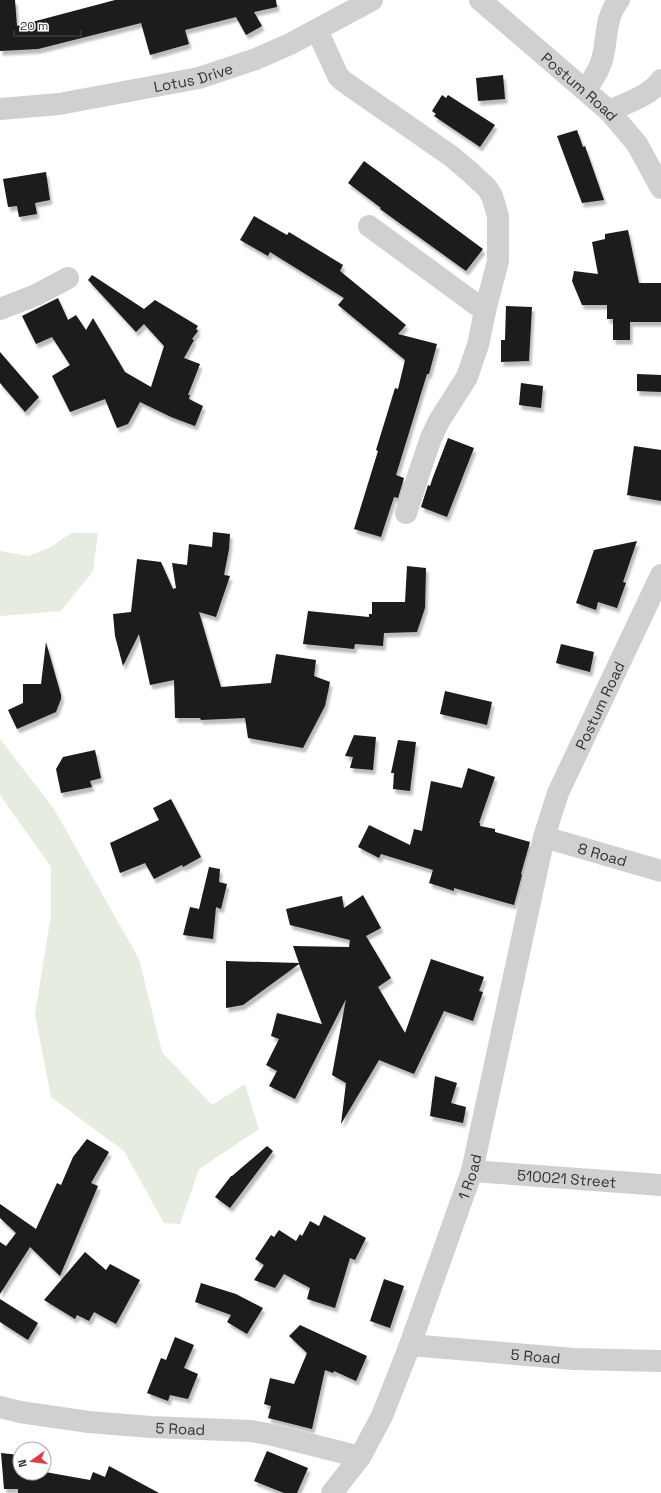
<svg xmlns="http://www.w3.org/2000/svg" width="661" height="1493" font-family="'Space Grotesk',sans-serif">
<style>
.green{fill:#e6ecdf}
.building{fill:#1a1a1a;filter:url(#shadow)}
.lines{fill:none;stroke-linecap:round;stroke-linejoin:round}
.minor{stroke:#d0d0d0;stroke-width:22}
.labels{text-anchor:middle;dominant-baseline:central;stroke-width:4;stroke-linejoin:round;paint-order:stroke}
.street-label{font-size:15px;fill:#333;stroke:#fff}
</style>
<defs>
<filter id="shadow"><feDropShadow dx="2.5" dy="4.5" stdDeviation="1" flood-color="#0004"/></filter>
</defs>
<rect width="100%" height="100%" fill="#fff"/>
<g class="green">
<path d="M71,533H98L93,571L61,611L0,616V551L28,556L51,547Z"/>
<path d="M0,739L54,809L139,959L162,1052L212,1105L245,1084L259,1129L199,1169L180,1224L164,1223L124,1151L51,1097L35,1014L51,915V867L0,795Z"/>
</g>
<g class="building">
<path d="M0,0H15L17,26L115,0H276L277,7L254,12L262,26L246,35L236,17L185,30L189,44L150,55L141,23L38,49L0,51Z"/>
<path d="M503,75L505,99L478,101L476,78Z"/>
<path d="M442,95L446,98L448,95L495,125L480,147L434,116L436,114L432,111Z"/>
<path d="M577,130L583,147L585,146L604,200L582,203L557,136Z"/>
<path d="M364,161L483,249L466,271L380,209L381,208L348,183Z"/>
<path d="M46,172L50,200L35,203L37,214L19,217L17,206L8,207L3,179Z"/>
<path d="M254,216L287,235L289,232L343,265L340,271L406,325L398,334L437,344L429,374H427L396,475L404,478L398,498L394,497L381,537L354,529L378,451L376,450L395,388L398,389L405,360L338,305L344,298L270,252L268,256L240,240Z"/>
<path d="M628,230L639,283H661V322H630V340H613V319H607V305H582L572,281L574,271L598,274L592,242L605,239V234Z"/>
<path d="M92,275L144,309L155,300L198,326L196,329L198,331L192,339L194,340L184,358L200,364L188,395H190L189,399L203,406L195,426L171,417L140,402L128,424L117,428L105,399L70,412L52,376L70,365L52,337L36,344L22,316L58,298L68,320L76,315L86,330L93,318L125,372L151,387L164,346L144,324L136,332L88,280Z"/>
<path d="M506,306L532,307L529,361L501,362V340H505Z"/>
<path d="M0,352L39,397L25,412L0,383Z"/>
<path d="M637,374L661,375V392L637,391Z"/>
<path d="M521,383L543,386L541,408L519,405Z"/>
<path d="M448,438L474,448L447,517L421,507L428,485L430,486L433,477Z"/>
<path d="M634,446L661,450V501L627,495Z"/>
<path d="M213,532L230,534L229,549L224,575L230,576L216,617L199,612L221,687L271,683L276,654L316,660L314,676L330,682L325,706L303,748L248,738L245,718L201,720L200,718H175L174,680L150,685L139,634L123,666L115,636L113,614L131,612L137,559L161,562L173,589L176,588L172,563L187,565L189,544L212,547Z"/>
<path d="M637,541L623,582L626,583L617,608L598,602L596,610L576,603L594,550Z"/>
<path d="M407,566L426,568L425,608L417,632L384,633L383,646L355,644L354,649L303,644L308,611L369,617V614H372V602H405Z"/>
<path d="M46,642L61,695V699L56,712L17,729L8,710L23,703V684H41Z"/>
<path d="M561,644L594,652L590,672L556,663Z"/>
<path d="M445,691L492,702L487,725L440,714Z"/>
<path d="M354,735L376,737L373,770L350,768L353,757L345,756Z"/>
<path d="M398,740L416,742L410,791L393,789L394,773H391Z"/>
<path d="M95,750L101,778L90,781L92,787L61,793L56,769L63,757Z"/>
<path d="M468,768L495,777L479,823H480V826L495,829V832L530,842L521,874L522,875L514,905L454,888V891L429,883L433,870L381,854L379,858L358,847L369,825L410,845L414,829L422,831L431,781L462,788Z"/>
<path d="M171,799L201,857L183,867L182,865L154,879L145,863L120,873L110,843L159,820L153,808Z"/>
<path d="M209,867L220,869L219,882L227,884L221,909L216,907L213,939L183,935L190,907L199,909Z"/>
<path d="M363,895L381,928L366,936L391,978L378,987L405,1033L431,959L484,977L479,991L483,992L473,1021L444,1011L414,1074L379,1060L341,1124L346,1083L332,1075L346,999L295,1099L269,1086L277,1071L266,1065L279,1039L271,1036L277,1013L322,1024L299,964L243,1005L226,1008V961L299,963L293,946L349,947L350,940L290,925L286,909L342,896L344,908Z"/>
<path d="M435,1076L457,1083L451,1103L466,1107L463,1123L430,1116Z"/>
<path d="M87,1139L109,1152L91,1183L98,1186L60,1276L30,1247L0,1294V1242L6,1246L16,1233L0,1218V1204L36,1229L57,1183L61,1185L73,1157Z"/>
<path d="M267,1146L273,1151L230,1208L215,1197L231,1176H232Z"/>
<path d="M324,1215L366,1238L355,1260L350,1258L335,1308L307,1299L310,1288L284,1274L275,1288L254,1280L264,1265L255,1259L271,1235L274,1237L279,1230L296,1241L300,1234L302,1236L310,1221L319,1226Z"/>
<path d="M85,1252L106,1270L110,1264L140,1280L116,1324L94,1312L89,1321L77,1315L75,1319L44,1300Z"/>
<path d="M384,1279L404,1286L390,1328L370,1321Z"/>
<path d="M201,1283L236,1294L263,1308L247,1334L227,1322L231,1315L195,1302Z"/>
<path d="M0,1299L38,1323L28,1340L0,1322Z"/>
<path d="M300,1325L367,1356L356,1381L334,1371L333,1373L325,1370L312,1429L268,1418L271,1406L264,1404L270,1378L294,1384L307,1353L289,1336Z"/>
<path d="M175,1337L194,1345L184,1368L198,1374L188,1399L170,1395L168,1401L147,1393L161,1358L166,1360Z"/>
<path d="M267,1451L308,1468L297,1493H284L254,1481Z"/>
<path d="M1,1453L20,1455V1473H44V1457L46,1458L45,1472L90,1480L93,1472L105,1477L109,1466L159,1493H18V1489H4Z"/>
</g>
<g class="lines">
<g class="minor">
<path id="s1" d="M480,0L609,111L637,144L661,188"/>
<path d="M317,30L338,76L343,81L451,156L470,172L487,188L492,196L498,216V261L485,311L478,345L467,377L439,421L431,438L420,470L406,513"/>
<path d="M586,90C592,80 599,71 602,60C608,39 604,18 619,0"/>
<path id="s2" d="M0,109L59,104L199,78L256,59L290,44L372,0"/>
<path d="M609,111C626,103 650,96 661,80"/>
<path d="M369,226L485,311"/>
<path d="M0,309L36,295L68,278"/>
<path id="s3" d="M544,837L661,871"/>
<path id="s4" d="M472,1171L661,1185"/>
<path id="s5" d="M410,1345L574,1359L661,1361"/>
<path id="s6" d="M0,1407L20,1412L89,1422L151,1427L251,1431L273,1435L360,1457"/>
<path id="s7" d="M332,1493L360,1457L382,1416L410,1345L472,1171L544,837L558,793L661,575"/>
</g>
</g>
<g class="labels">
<g class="street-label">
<text stroke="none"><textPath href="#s2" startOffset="196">Lotus Drive</textPath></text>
<text stroke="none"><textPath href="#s1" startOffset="132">Postum Road</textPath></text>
<text stroke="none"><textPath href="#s7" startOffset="838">Postum Road</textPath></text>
<text stroke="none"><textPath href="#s3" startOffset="61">8 Road</textPath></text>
<text stroke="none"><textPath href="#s7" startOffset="347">1 Road</textPath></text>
<text stroke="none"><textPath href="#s4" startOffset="95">510021 Street</textPath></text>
<text stroke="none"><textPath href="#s5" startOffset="126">5 Road</textPath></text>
<text stroke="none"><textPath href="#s6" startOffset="182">5 Road</textPath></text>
</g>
</g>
<g transform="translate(32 1461) rotate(256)"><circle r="19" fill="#ffffff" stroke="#adadad"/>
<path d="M0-3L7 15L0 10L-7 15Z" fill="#e63946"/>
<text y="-6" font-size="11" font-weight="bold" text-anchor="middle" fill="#333333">N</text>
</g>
<path d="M14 30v6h67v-6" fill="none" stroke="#333333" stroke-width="2"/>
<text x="20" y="30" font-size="12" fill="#333333" stroke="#ffffff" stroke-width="3" paint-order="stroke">20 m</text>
</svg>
